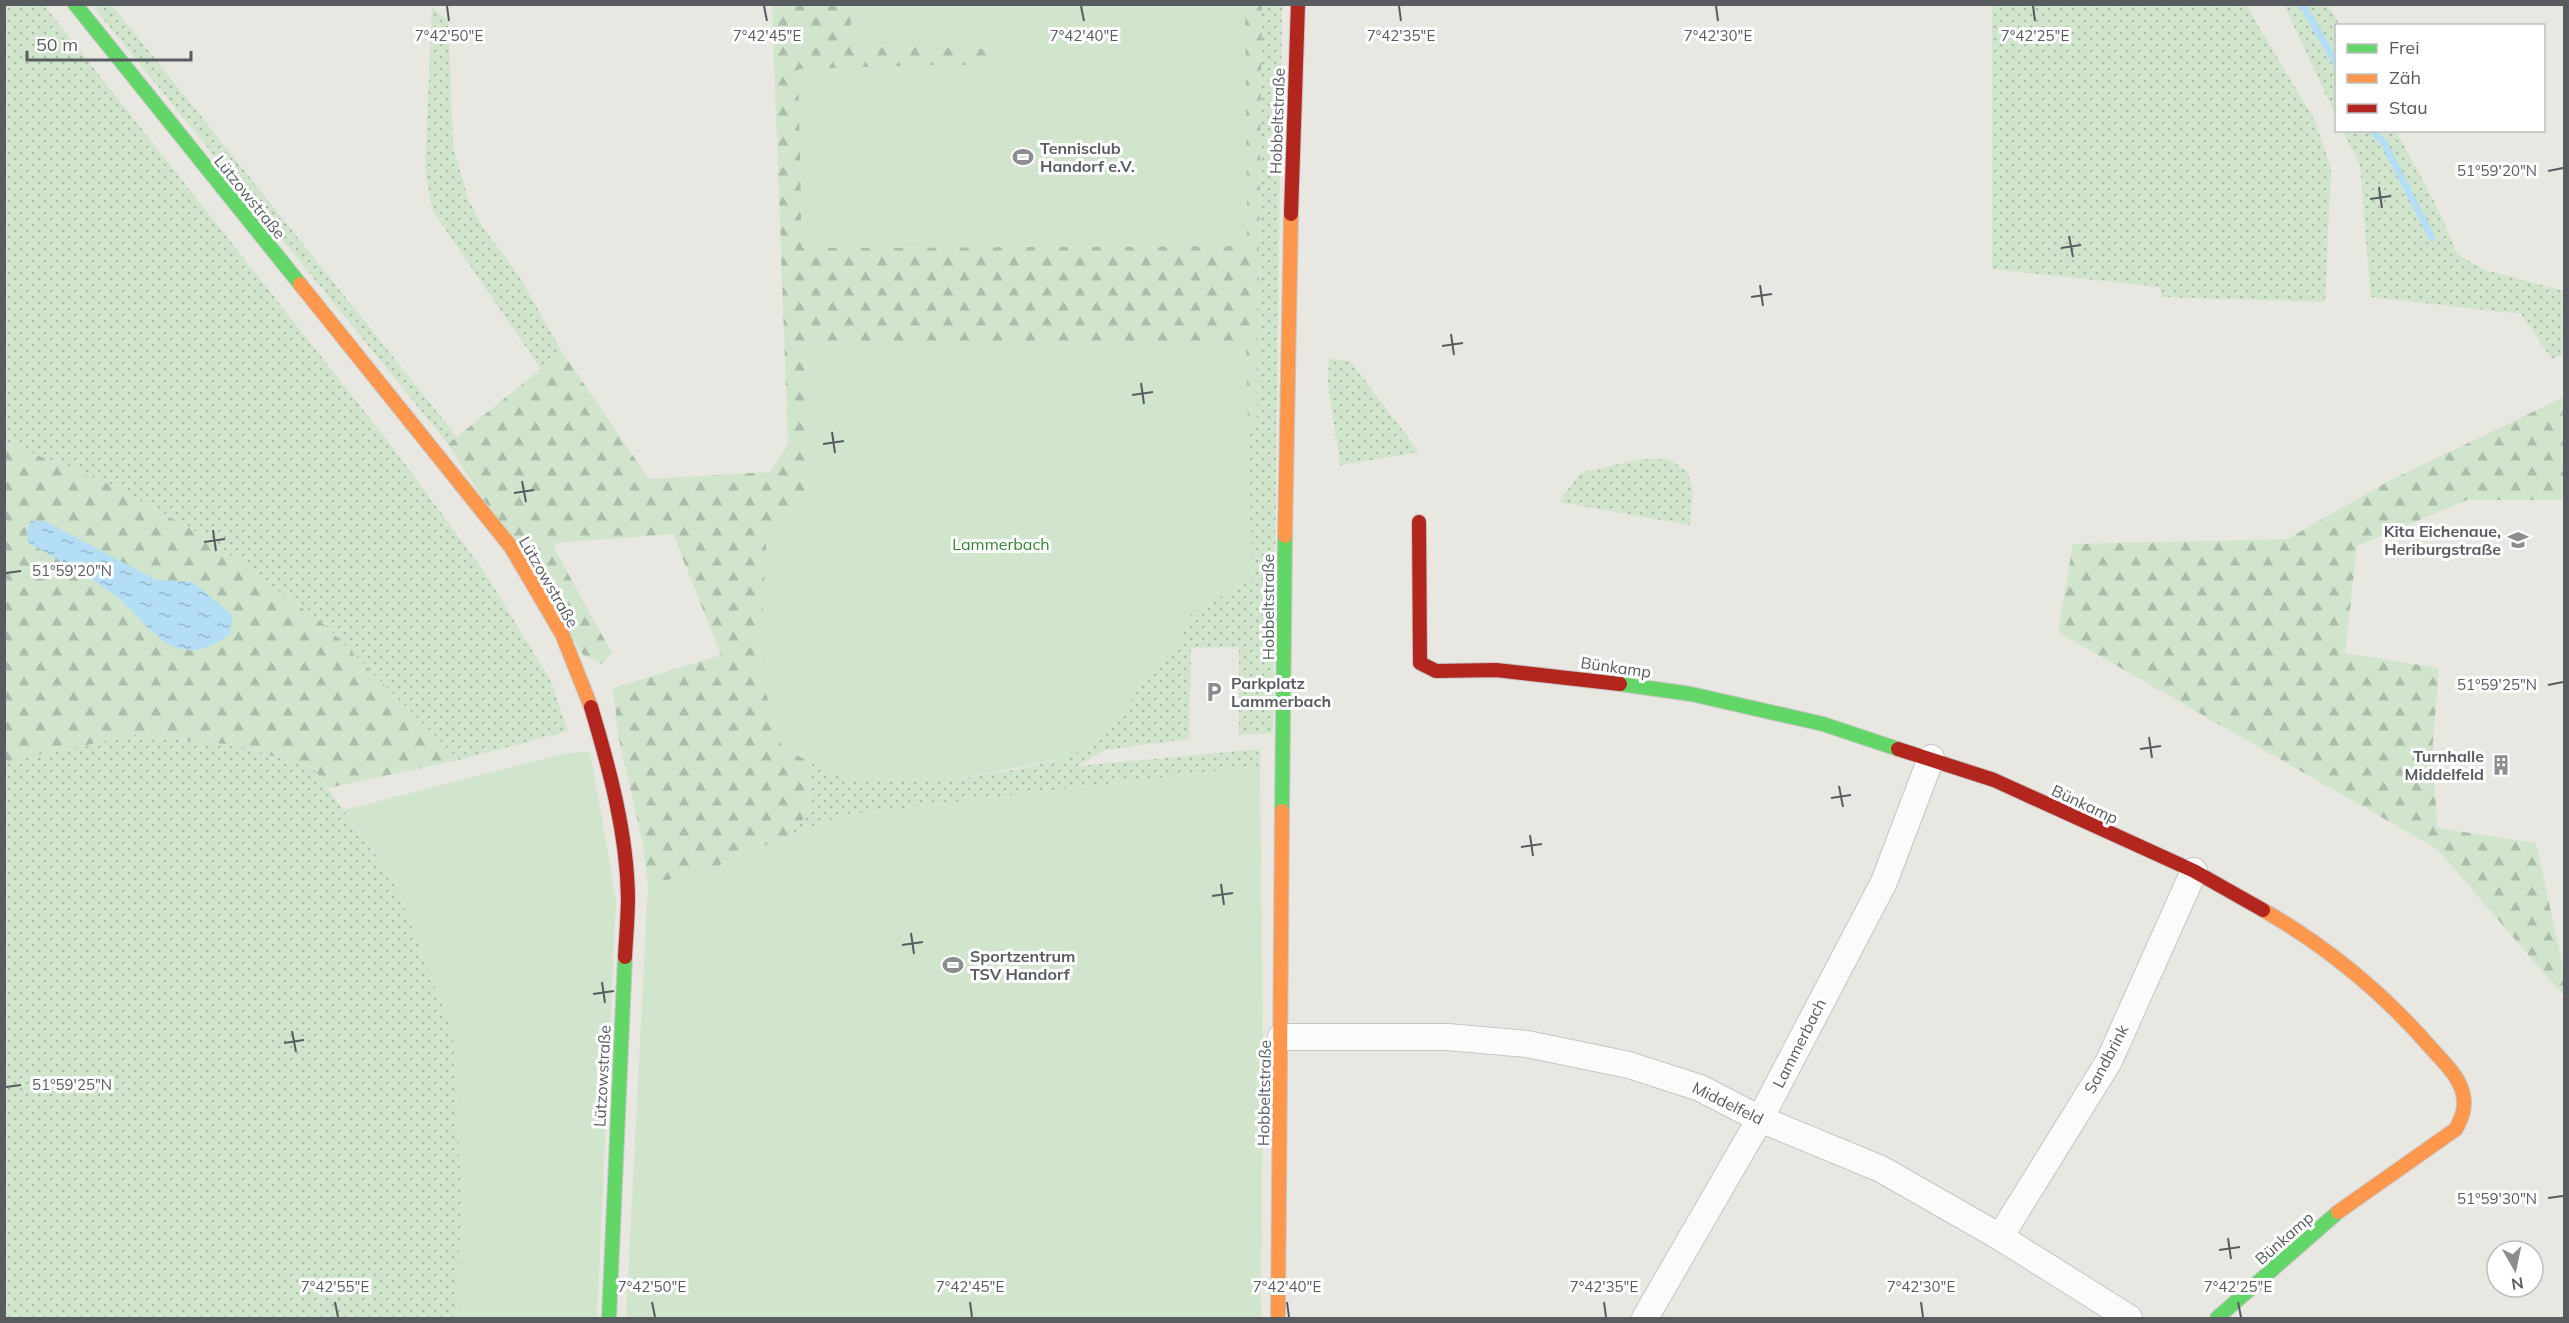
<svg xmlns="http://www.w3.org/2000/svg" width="2569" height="1323" font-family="Mulish,sans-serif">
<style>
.grass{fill:url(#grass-dots)}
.forest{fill:url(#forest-firs)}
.garden{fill:#d1e5cd}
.water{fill:url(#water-ripples)}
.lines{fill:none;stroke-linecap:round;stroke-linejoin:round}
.stream{stroke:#b3def6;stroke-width:7}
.street-casing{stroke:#c5c5c4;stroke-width:28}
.fast-casing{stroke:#c6c6c6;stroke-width:16}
.slow-casing{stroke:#c6c6c6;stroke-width:16}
.jam-casing{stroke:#c6c6c6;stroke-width:16}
.street{stroke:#fcfbfb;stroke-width:26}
.fast{stroke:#63d668;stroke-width:14}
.slow{stroke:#ff974d;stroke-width:14}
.jam{stroke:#b3261e;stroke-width:14}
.ticks{fill:none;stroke:#585c61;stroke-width:2}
.labels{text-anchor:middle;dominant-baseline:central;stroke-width:6;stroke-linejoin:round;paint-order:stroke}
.street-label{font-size:16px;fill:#585c61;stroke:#fff}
.poi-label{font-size:16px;font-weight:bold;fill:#585c61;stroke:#fff;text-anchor:start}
.park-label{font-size:16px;fill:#358434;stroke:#fff}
.ticks-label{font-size:15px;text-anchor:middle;fill:#585c61;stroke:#fff;stroke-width:6;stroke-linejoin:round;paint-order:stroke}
</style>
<defs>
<pattern id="grass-dots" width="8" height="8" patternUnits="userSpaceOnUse" patternTransform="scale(1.5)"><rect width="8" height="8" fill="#d1e5cd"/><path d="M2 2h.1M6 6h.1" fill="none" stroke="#acbdaa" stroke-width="1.8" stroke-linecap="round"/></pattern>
<pattern id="forest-firs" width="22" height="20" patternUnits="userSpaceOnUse" patternTransform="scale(1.5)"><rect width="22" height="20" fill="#d1e5cd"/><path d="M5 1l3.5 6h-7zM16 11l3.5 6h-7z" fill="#acbdaa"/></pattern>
<pattern id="water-ripples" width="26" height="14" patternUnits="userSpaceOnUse" patternTransform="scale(1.5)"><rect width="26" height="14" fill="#b3def6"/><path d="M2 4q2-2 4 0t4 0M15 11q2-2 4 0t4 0" fill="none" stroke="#94b7cb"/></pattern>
</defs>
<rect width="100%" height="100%" fill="#e9e7e2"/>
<g class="grass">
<path d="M4,5H44L394,449L483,570L551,681L568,731L459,760L326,626L206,537L107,483L5,442Z"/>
<path d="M92,5H112L457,437L448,444Z"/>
<path d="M1262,5H1282L1273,733L1239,735V647L1191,648L1189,739L1104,750L1078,766L1260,749V766L845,815L787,836L811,811L810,787L812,762L847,780L958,779L1019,769L1071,757L1100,737L1183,635L1191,613L1252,579L1247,431L1257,419Z"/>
<path d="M1992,5H2246L2315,121L2331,169L2325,302L2161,297L2160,287L1992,269Z"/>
<path d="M2284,5H2328L2340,25L2336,26V116Z"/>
<path d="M432,7L448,21L453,146L468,199L483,228L518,274L562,352L541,369L432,210L425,168Z"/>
<path d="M2343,131H2396L2436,205L2457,254L2485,270L2564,291V353L2552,359L2521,314L2371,297L2360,166Z"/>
<path d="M1329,358L1351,362L1419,452L1340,465L1328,383Z"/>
<path d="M1642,459H1668L1687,471L1693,491L1690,525L1559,502L1580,473Z"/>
<path d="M134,735L236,745L313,768L395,882L453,1033L462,1200L456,1318H5V762Z"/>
</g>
<g class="forest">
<path d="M772,5H850L852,45L991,49V66L947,65L799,69L802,248L1247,246L1245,5H1262L1257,419L1247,431L1246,345L805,346L807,502L767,526L760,672L782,748L812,762L810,787L811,811L787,836L711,869L648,885L642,840L618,735L613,688L721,655L673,534L555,543V550L612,653L602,664L583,655L448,444L562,352L649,479L770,472L788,444Z"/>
<path d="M2564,397V498L2560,500H2467L2357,546L2345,653L2439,668L2433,742L2437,828L2536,843L2564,971V996L2437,849L2058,632L2073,544L2287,539L2389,481Z"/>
<path d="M4,442L107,483L206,537L326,626L459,760L328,788L313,768L236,745L134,735L5,762Z"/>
</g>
<g class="garden">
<path d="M850,5H1245L1247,246L802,248L798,69L947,65L991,66L990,49L852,45Z"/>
<path d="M1246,345L1252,579L1192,613L1183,635L1100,737L1071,757L958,779L847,780L782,748L760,672L767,526L807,502L805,346Z"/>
<path d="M590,752L616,899L597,1318H456L462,1200L453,1033L395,882L344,810L567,753Z"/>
<path d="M1260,766L1263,1045L1261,1318H626L648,885L711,869L787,836L845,815Z"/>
</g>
<path class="water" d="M31,521H44L157,580L193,582L233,616L230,634C174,675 155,629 116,596C92,577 56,559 29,543L26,531Z"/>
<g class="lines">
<g class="stream">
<path d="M2302,4L2336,63"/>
<path d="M2373,130L2384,143L2432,238"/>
</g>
<g class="street-casing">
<g id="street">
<path d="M1281,1037H1447L1527,1044L1629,1065L1700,1088L1760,1119L1881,1169L2000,1237L2129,1318"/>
<path d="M2000,1237L2109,1061L2194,871"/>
<path d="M1645,1318L1760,1119L1884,882L1931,758"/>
</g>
</g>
<g class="fast-casing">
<g id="fast">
<path d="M75,4L300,284"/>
<path d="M1620,684L1691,694L1823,724L1898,749"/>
<path d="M1282,811L1285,536"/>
<path d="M609,1318L625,957"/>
<path d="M2217,1318L2338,1212"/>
</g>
</g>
<g class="slow-casing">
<g id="slow">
<path d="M300,284L511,547L562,634L591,707"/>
<path d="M1285,536L1291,214"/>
<path d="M2263,910C2326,946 2385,995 2432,1049C2444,1063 2459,1076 2463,1094C2466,1108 2462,1117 2456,1129L2338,1212"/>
<path d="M1278,1318L1282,811"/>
</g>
</g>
<g class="jam-casing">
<g id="jam">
<path d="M1291,214L1298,4"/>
<path d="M1419,522L1420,663L1436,671L1496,670L1620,684"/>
<path d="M591,707C609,767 627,833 628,897C628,916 626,937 625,957"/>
<path d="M1898,749L1994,780L2194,871L2263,910"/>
</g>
</g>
<use href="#street" class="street"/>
<use href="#fast" class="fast"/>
<use href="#slow" class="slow"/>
<use href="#jam" class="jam"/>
</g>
<path class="ticks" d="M447,6L449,21M764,6L767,21M1081,6L1084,21M1399,6L1401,21M1716,6L1718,21M2033,6L2035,21M2548,171L2563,168M2379,187L2382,208M2370,199L2391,196M2069,236L2073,257M2061,248L2081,245M1760,285L1763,306M1751,297L1772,294M1451,334L1454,355M1442,346L1463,343M1141,383L1144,404M1132,395L1153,392M832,432L835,453M823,444L844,441M522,481L526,502M514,493L534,490M213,530L216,551M204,542L225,539M6,573L21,571M2548,685L2563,682M2149,737L2152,758M2140,749L2161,746M1839,786L1843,807M1831,798L1851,795M1530,835L1533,856M1521,847L1542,844M1221,884L1224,905M1212,896L1233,893M911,933L914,954M902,945L923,942M602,982L605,1003M593,994L614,991M292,1031L296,1052M284,1043L304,1040M6,1087L21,1085M2548,1198L2563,1196M2228,1238L2231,1259M2219,1250L2240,1247M335,1302L338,1317M652,1302L655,1317M970,1302L972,1317M1287,1302L1289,1317M1604,1302L1606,1317M1921,1302L1923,1317M2238,1302L2241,1317"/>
<defs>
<g id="stadium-bare" transform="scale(1.62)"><path d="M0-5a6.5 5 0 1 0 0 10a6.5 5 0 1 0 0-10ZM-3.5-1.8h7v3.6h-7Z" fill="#8b8d8e" stroke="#fff" stroke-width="2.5" paint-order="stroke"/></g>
<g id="school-bare" transform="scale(1.62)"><path d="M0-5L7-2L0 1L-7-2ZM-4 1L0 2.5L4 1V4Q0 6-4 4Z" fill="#8b8d8e" stroke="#fff" stroke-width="2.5" paint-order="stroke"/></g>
<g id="parking-bare" transform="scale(1.62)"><path d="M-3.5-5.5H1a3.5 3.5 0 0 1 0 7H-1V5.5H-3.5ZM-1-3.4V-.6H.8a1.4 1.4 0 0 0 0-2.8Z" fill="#8b8d8e" stroke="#fff" stroke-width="2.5" paint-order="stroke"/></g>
<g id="building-bare" transform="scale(1.62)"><path d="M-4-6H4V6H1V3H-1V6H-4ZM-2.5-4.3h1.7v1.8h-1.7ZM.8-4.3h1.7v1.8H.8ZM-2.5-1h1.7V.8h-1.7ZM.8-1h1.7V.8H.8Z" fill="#8b8d8e" stroke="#fff" stroke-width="2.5" paint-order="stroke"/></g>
</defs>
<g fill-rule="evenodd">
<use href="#stadium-bare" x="1023" y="157"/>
<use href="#school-bare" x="2518" y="540"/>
<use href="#parking-bare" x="1214" y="692"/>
<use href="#building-bare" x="2501" y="765"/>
<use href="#stadium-bare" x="953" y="965"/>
</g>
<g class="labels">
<g class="street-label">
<text transform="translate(1277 121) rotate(-88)">Hobbeltstraße</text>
<text transform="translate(250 197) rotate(51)">Lützowstraße</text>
<text transform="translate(549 582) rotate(60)">Lützowstraße</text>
<text transform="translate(1268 607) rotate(-90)">Hobbeltstraße</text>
<text transform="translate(1616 667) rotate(8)">Bünkamp</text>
<text transform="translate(2085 804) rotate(25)">Bünkamp</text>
<text transform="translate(1799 1043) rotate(-63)">Lammerbach</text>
<text transform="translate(2106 1059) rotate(-62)">Sandbrink</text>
<text transform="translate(602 1076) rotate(-87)">Lützowstraße</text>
<text transform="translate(1264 1093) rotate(-89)">Hobbeltstraße</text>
<text transform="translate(1728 1103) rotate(26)">Middelfeld</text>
<text transform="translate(2284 1238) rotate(-41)">Bünkamp</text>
</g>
<g class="poi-label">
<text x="1040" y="148">Tennisclub<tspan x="1040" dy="18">Handorf e.V.</tspan></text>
<text x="2501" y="531" text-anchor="end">Kita Eichenaue,<tspan x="2501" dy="18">Heriburgstraße</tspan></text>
<text x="1231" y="683">Parkplatz<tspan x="1231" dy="18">Lammerbach</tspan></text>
<text x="2484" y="756" text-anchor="end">Turnhalle<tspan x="2484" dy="18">Middelfeld</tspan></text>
<text x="970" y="956">Sportzentrum<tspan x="970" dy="18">TSV Handorf</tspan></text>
</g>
<g class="park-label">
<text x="1001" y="544">Lammerbach</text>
</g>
</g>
<g class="ticks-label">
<text x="449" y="41">7°42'50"E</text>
<text x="767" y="41">7°42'45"E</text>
<text x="1084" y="41">7°42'40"E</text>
<text x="1401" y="41">7°42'35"E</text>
<text x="1718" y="41">7°42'30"E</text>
<text x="2035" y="41">7°42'25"E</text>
<text x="2497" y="176">51°59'20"N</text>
<text x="72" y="576">51°59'20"N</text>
<text x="2497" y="690">51°59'25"N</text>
<text x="72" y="1090">51°59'25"N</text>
<text x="2497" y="1204">51°59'30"N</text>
<text x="335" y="1292">7°42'55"E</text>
<text x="652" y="1292">7°42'50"E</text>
<text x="970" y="1292">7°42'45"E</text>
<text x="1287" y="1292">7°42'40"E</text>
<text x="1604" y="1292">7°42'35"E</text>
<text x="1921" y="1292">7°42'30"E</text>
<text x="2238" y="1292">7°42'25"E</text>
</g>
<rect width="2569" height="1323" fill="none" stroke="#585c61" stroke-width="12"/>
<rect x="2335" y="24" width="210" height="108" fill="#ffffff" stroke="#bcbec0" stroke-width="1.5"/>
<rect x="2347" y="44" width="30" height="9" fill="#63d668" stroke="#bcbec0" stroke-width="1.5"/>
<text x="2389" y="54" font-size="18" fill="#585c61">Frei</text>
<rect x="2347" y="74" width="30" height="9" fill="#ff974d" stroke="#bcbec0" stroke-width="1.5"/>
<text x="2389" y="84" font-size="18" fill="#585c61">Zäh</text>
<rect x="2347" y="104" width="30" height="9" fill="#b3261e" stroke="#bcbec0" stroke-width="1.5"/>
<text x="2389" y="114" font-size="18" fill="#585c61">Stau</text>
<g transform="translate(2515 1269) rotate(171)"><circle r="28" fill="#ffffff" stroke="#bcbec0" stroke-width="1.5"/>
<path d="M0-4.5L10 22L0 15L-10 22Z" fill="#8b8d8e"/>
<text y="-9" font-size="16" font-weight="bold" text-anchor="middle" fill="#585c61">N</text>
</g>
<path d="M27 51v9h164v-9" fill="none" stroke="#585c61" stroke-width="3"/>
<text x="36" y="51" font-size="18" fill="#585c61" stroke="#ffffff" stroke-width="4.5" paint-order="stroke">50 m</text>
</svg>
